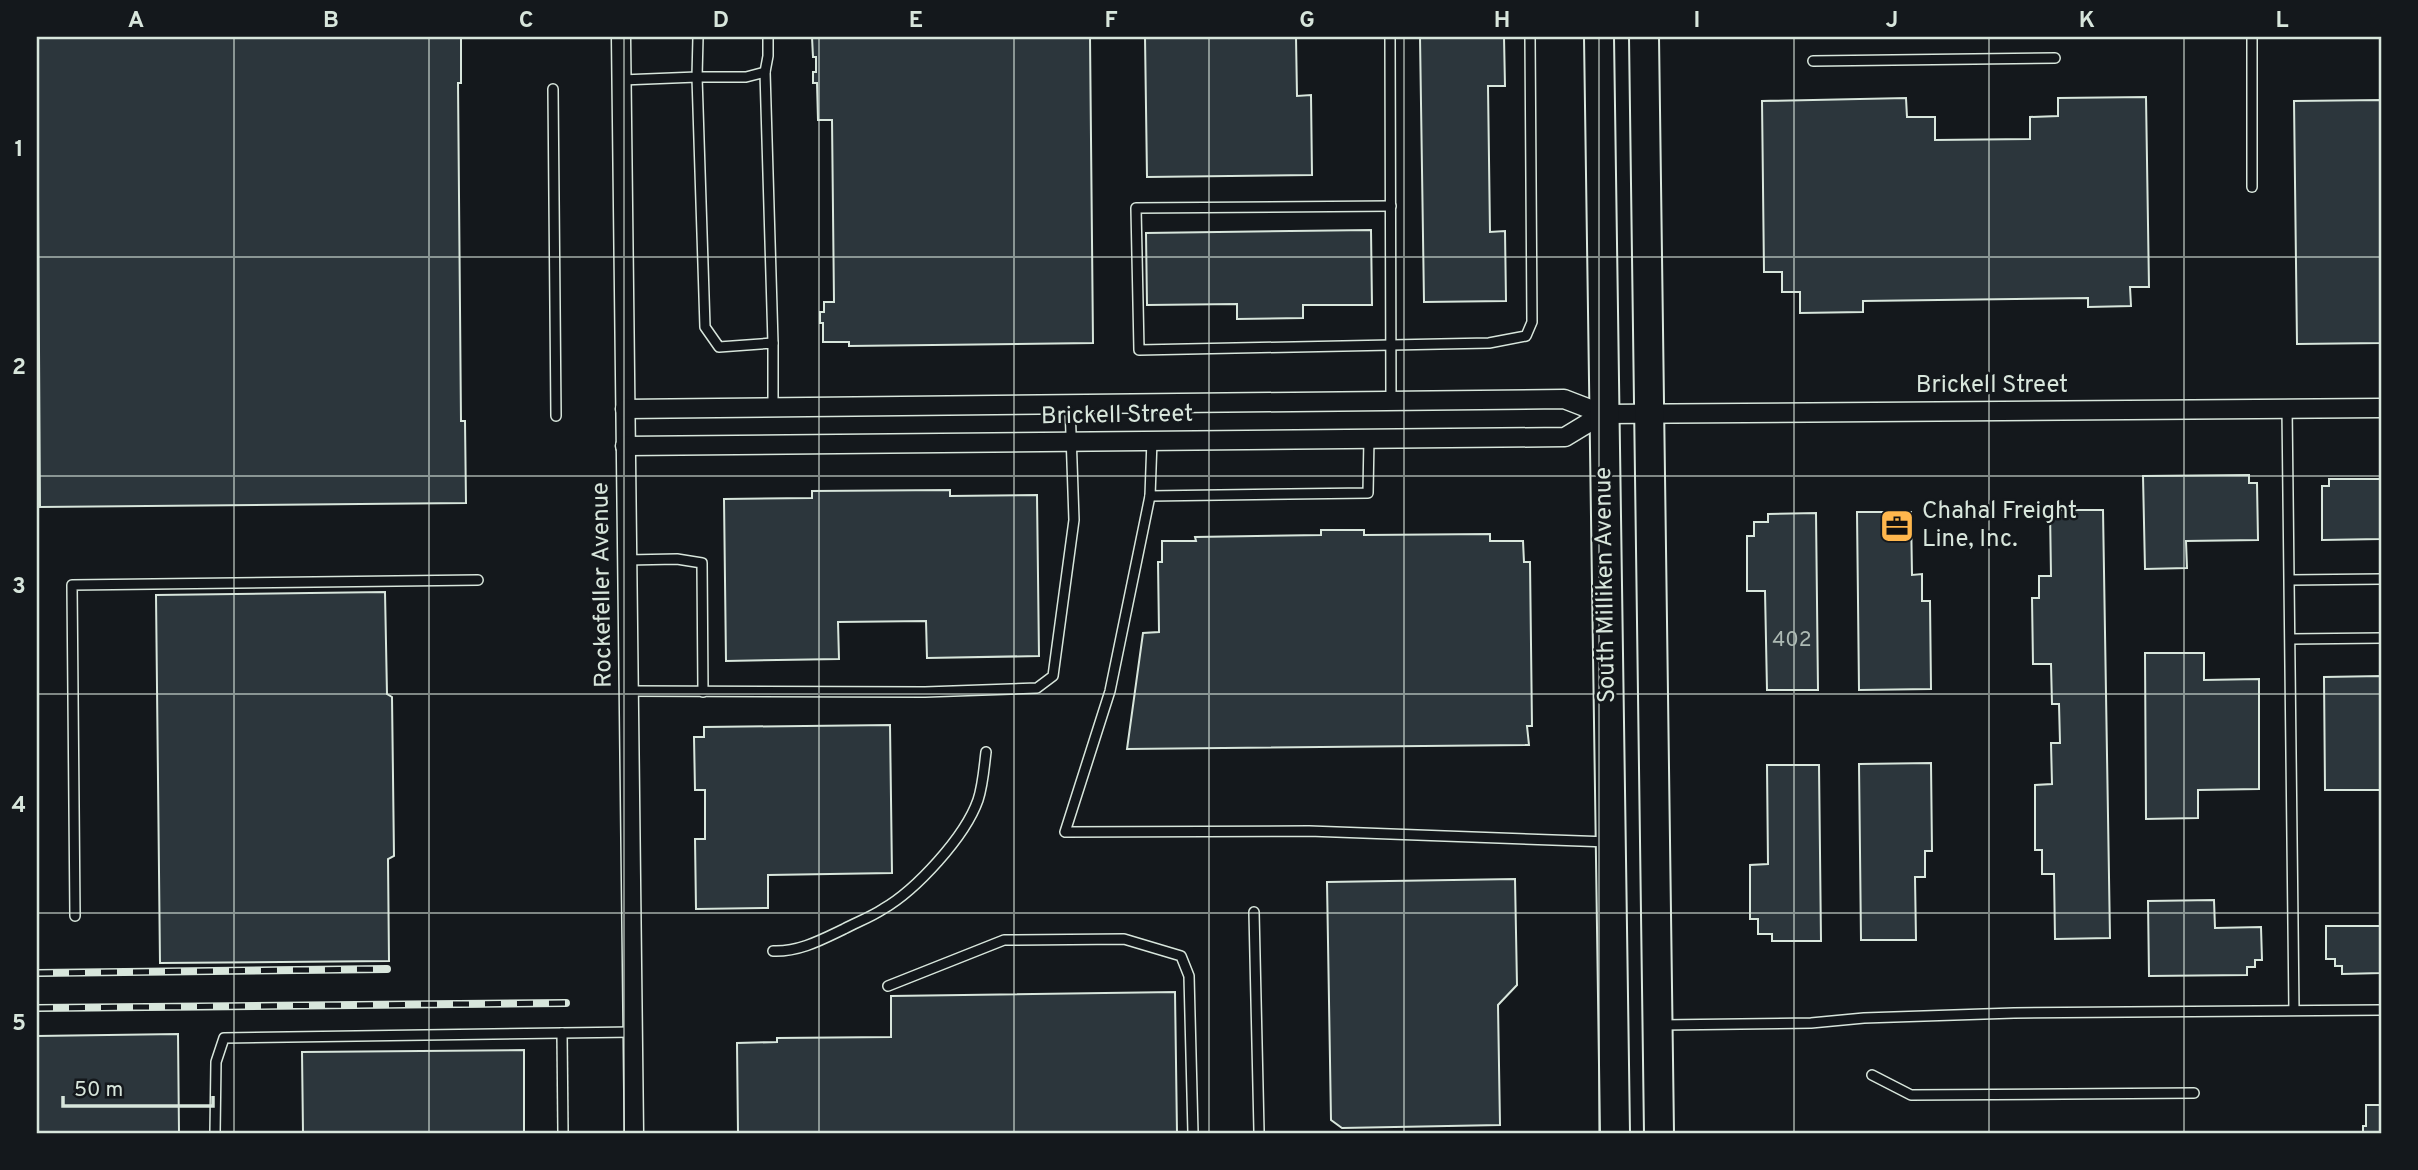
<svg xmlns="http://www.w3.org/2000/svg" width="2418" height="1170" font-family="Overpass,sans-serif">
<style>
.building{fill:#2c363c;stroke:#d8e6dc;stroke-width:2}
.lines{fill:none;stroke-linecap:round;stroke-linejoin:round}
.lane-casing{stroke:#d8e6dc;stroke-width:12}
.street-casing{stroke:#d8e6dc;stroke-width:21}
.primary-casing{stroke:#d8e6dc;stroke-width:32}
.lane{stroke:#14181c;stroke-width:9}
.street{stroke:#14181c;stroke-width:18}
.primary{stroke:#14181c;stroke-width:28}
.rail-casing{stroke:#d8e6dc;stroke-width:8}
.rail{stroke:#14181c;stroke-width:5;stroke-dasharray:16;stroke-linecap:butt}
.grid{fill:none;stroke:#d8e6dc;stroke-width:2;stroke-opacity:0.55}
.labels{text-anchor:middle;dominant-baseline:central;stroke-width:5;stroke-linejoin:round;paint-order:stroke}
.number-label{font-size:21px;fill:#adbab4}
.street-label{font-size:24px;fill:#d8e6dc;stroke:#14181c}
.poi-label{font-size:24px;fill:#d8e6dc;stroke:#14181c;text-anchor:start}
.neatline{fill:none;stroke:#d8e6dc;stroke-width:2.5}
.grid-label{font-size:23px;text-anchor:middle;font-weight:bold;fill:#d8e6dc}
</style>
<rect width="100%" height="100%" fill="#14181c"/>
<g class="building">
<path d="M37,37H461V83H458L461,421H465L466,503L40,507Z"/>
<path d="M812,37H1090L1093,343L849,346V342H823V323H820V312H824V302H834L832,120H818L817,83H813V72H816V57H813Z"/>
<path d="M1145,37H1296L1297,96L1311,95L1312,175L1147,177Z"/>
<path d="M1420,37H1504L1505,86H1488L1490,232L1505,231L1506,301L1424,302Z"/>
<path d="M2146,97L2149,287H2130L2131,306L2088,307V298L1863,301V312L1800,313V292H1782V272H1764L1762,101L1906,98L1907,117H1935V140L2030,139V117L2058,116V98Z"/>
<path d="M2381,100V343L2297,344L2294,101Z"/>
<path d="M1371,230L1372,305H1303V318L1237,319V304L1147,305L1146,233Z"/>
<path d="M2249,475V483H2257L2258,540L2186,541L2187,568L2145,569L2143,476Z"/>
<path d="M2329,479H2381V539L2322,540V486H2329Z"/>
<path d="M950,490V496L1037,495L1039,656L927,658L926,621L838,622L839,659L726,661L724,499L812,498V491Z"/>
<path d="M2050,510H2103L2110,938L2055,939L2054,874H2042V850H2035V785L2052,784L2051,743H2060L2059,704H2052L2051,664H2033L2032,598H2039V576H2051Z"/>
<path d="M1857,512H1911L1912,575L1922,574V601H1930L1931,689L1859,690Z"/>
<path d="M1816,513L1818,690H1767L1765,591H1747V536H1754V522H1768V514Z"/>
<path d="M1321,530H1364V535L1490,534V541H1523L1524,562H1530L1532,726H1527L1529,745L1127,749L1143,633L1159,632L1158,562H1162V541H1196L1195,537L1321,535Z"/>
<path d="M385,592L387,694L392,697L394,856L388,859L389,961L160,963L156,595Z"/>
<path d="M2145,653H2204V680L2259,679V789L2198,790V818L2146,819Z"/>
<path d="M2381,676V790H2325L2324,677Z"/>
<path d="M890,725L892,873L768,875V908L696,909L695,839H705V790H695L694,737H704V727Z"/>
<path d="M1931,763L1932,851H1925V877H1915L1916,940H1861L1859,764Z"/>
<path d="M1767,765H1819L1821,941H1772V934H1758V919H1750V865L1768,864Z"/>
<path d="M1515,879L1517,985L1498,1005L1500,1125L1342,1128L1331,1120L1327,882Z"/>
<path d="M2214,900L2215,928L2261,927L2262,960H2255V967H2247V975L2149,976L2148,901Z"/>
<path d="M2326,926H2381V973L2342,974V966H2335V959H2326Z"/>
<path d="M1175,992L1177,1133H738L737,1043L777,1042V1038L891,1037V996Z"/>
<path d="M178,1034L179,1133H37V1036Z"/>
<path d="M524,1050V1133H303L302,1052Z"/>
<path d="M2366,1105H2381V1133H2363V1126H2366Z"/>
</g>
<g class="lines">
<g class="lane-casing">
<g id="lane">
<path d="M768,37V56L765,72L746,77H697L705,327L719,347L773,343V408"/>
<path d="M1390,37L1391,400"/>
<path d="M2252,37V187"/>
<path d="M1813,61L2055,58"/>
<path d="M765,72L773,343"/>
<path d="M622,80L697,77L698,37"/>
<path d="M553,89L556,416"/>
<path d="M1391,206L1136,208L1139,350L1489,343L1526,336L1532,322L1530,37"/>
<path d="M2287,408L2294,1010"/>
<path d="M1152,440L1150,496L1368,493L1369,438"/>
<path d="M1150,496L1110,691L1065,832L1309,831L1609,842"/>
<path d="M627,560L677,559L702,563L703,692"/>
<path d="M2290,580L2381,579"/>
<path d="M2291,639L2381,638"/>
<path d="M629,691L925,692L1037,688L1053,676L1074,520L1070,405"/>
<path d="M1254,912L1259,1131"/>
<path d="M75,916L72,585L478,580"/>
<path d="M773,951C799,952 821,940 844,929C857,922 871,917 883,909C916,890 965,837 978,800C983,785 984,768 986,752"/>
<path d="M888,986L1004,940L1124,939L1181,956L1189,976L1193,1133"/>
<path d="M1662,1025L1811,1023L1864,1018L2014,1013L2381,1010"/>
<path d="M562,1033L563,1133"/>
<path d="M1872,1075L1911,1095L2194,1093"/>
<path d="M215,1133L216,1062L224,1038L633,1032"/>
</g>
</g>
<g class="street-casing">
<g id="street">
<path d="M621,37L634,1133"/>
<path d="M625,409L1564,399L1603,414L2381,408"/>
<path d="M625,446L1565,437L1603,414"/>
</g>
</g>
<g class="primary-casing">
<g id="primary">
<path d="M1599,37L1615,1133"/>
<path d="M1644,37L1659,1133"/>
</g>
</g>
<use href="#lane" class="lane"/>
<use href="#street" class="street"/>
<use href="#primary" class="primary"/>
<g class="rail-casing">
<g id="rail">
<path d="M37,973L387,969"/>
<path d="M37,1008L566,1003"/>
</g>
</g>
<use href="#rail" class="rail"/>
</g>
<path class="grid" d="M234,37V1133M429,37V1133M624,37V1133M819,37V1133M1014,37V1133M1209,37V1133M1404,37V1133M1599,37V1133M1794,37V1133M1989,37V1133M2184,37V1133M37,257H2381M37,476H2381M37,694H2381M37,913H2381"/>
<defs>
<g id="office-square" transform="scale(1.75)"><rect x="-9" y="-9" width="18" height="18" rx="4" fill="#ffb74d" stroke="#14181c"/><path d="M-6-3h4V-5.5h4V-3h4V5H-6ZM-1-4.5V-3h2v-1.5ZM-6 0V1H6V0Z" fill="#111"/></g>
</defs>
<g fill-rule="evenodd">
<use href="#office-square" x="1897" y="526"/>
</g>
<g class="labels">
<g class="number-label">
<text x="1792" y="640">402</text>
</g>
<g class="street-label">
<text x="1992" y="386">Brickell Street</text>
<text transform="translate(1117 416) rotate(-1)">Brickell Street</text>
<text transform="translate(603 585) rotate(-91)">Rockefeller Avenue</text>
<text transform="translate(1606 585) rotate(-91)">South Milliken Avenue</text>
</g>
<g class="poi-label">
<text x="1922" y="512">Chahal Freight<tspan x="1922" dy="28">Line, Inc.</tspan></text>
</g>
</g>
<rect width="2418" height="1170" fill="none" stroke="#14181c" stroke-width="77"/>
<path d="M63 1096v10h150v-10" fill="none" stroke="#d8e6dc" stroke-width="3.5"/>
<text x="74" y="1096" font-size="21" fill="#d8e6dc" stroke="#14181c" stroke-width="5" paint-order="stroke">50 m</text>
<rect x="38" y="38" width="2342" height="1094" class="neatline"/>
<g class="grid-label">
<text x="136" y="27">A</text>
<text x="331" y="27">B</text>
<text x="526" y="27">C</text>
<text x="721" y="27">D</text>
<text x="916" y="27">E</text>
<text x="1111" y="27">F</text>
<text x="1307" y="27">G</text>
<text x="1502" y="27">H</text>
<text x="1697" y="27">I</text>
<text x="1892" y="27">J</text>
<text x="2087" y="27">K</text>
<text x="2282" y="27">L</text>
<text x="19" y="156">1</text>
<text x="19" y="374">2</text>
<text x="19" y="593">3</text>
<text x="19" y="812">4</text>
<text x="19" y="1030">5</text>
</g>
</svg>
